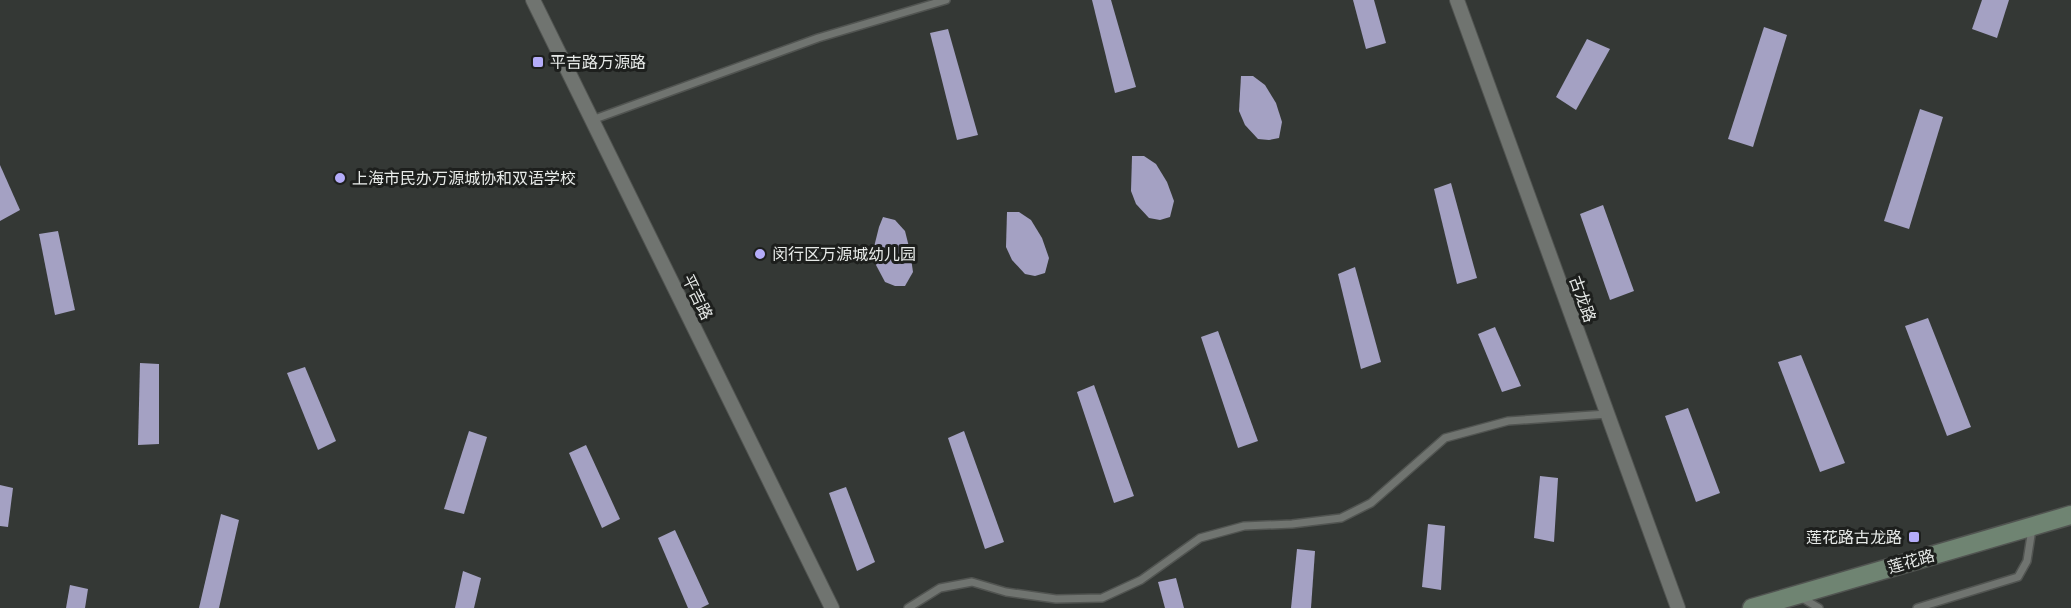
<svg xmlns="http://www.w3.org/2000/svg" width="2071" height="608" font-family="'Titillium Web','Noto Sans SC',sans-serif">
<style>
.building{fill:#a4a1c3}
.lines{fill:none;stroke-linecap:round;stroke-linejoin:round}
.service-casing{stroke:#515451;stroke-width:10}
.minor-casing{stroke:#515451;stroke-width:16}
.secondary-casing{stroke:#515451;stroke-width:21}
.service{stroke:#707470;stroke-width:7}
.minor{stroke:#707470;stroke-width:14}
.secondary{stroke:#6f8472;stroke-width:18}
.poi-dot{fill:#b4acf9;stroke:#1d1f1d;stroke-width:2}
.labels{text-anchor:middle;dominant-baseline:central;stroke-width:6;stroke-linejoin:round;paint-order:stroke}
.poi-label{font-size:16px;fill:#e7eae8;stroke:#1d1f1d;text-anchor:start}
.street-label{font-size:16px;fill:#e7eae8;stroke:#1d1f1d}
</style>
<rect width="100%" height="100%" fill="#343835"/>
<g class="building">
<path d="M1092,0H1111L1136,87L1115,93Z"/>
<path d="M1353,0H1374L1386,43L1366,49Z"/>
<path d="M1982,0H2009L1997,38L1972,29Z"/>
<path d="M1764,27L1787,35L1753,147L1728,139Z"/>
<path d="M948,29L978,135L957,140L930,33Z"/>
<path d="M1587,39L1610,49L1576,110L1556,97Z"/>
<path d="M1241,76H1253L1265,85L1276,103L1282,122L1279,138L1269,140L1258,139L1245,125L1239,111Z"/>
<path d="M1920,109L1943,117L1909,229L1884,221Z"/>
<path d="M1132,156H1144L1156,164L1167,182L1174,201L1170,217L1160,220L1149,218L1136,204L1131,191Z"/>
<path d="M0,165L20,210L0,221Z"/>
<path d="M1451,183L1477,278L1457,284L1434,189Z"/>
<path d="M1603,205L1634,291L1610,300L1580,214Z"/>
<path d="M1007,212H1019L1031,220L1042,238L1049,258L1045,273L1035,276L1025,274L1012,260L1006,247Z"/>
<path d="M883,217L895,220L905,231L910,251L913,272L905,286H895L885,282L876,265L873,251L879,227Z"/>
<path d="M58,231L75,310L55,315L39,234Z"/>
<path d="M1355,267L1381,362L1361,369L1338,274Z"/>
<path d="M1928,318L1971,427L1947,436L1905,326Z"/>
<path d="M1495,327L1521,386L1502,392L1478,334Z"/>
<path d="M1218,331L1258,441L1238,448L1201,337Z"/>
<path d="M1801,355L1845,463L1820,472L1778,362Z"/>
<path d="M140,363L159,364V444L138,445Z"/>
<path d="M305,367L336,441L318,450L287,373Z"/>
<path d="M1094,385L1134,496L1114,503L1077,392Z"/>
<path d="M1688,408L1720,493L1696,502L1665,416Z"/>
<path d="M469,431L487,437L464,514L444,509Z"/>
<path d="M964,431L1004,542L985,549L948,438Z"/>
<path d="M586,445L620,519L602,528L569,453Z"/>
<path d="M1540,476L1558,478L1554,542L1534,538Z"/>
<path d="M0,485L13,488L8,527L0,526Z"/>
<path d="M846,487L875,562L857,571L829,493Z"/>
<path d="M221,514L239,520L219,608H199Z"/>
<path d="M1428,524L1445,526L1441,590L1422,587Z"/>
<path d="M675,530L709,604L701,608H688L658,538Z"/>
<path d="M1297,549L1315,551L1311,608H1291Z"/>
<path d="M463,571L481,578L474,608H455Z"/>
<path d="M1176,578L1184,608H1165L1158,582Z"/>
<path d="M70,585L88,589L85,608H66Z"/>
</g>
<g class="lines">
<g class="service-casing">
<g id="service">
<path d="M592,120L818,38L946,0"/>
<path d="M1802,598L1819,608"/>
<path d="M908,608L940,588L972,582L1006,592L1056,599L1102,598L1141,580L1200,538L1244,526L1292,524L1341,518L1371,503L1445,438L1508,421L1607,414"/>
<path d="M1917,608L2018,577L2027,561L2032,529"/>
</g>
</g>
<g class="minor-casing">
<g id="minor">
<path d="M533,0L832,608"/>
<path d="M1457,0L1678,608"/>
</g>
</g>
<g class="secondary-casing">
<path id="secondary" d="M1752,608L2071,515"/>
</g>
<use href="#service" class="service"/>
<use href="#minor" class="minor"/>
<use href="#secondary" class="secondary"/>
</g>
<g class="poi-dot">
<rect x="532" y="56" width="12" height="12" rx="3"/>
<circle cx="340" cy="178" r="6"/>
<circle cx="760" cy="254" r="6"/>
<rect x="1908" y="531" width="12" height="12" rx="3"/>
</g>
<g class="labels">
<g class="poi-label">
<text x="550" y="62">平吉路万源路</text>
<text x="352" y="178">上海市民办万源城协和双语学校</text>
<text x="772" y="254">闵行区万源城幼儿园</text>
<text x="1902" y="537" text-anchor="end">莲花路古龙路</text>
</g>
<g class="street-label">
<text transform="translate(698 297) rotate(64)">平吉路</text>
<text transform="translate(1583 299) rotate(70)">古龙路</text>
<text transform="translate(1911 561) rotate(-16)">莲花路</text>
</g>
</g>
</svg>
